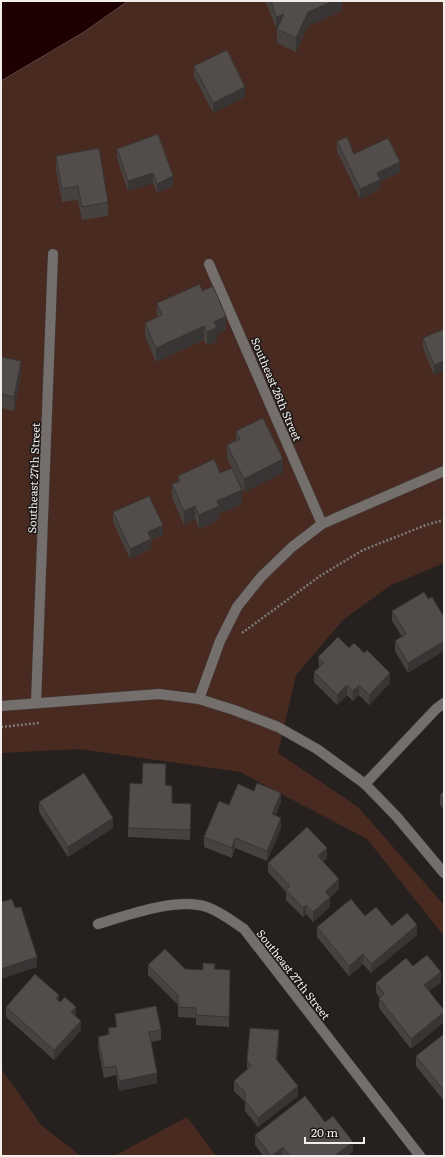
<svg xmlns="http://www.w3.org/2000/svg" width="445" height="1157" font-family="Literata,serif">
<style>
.green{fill:#492a21}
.water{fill:#1f0000;stroke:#5e4746}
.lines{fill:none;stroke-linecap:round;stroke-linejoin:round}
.street-casing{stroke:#403c3b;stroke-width:11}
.secondary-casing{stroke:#403c3b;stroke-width:11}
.path{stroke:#7d7977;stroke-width:2.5;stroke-dasharray:2 2;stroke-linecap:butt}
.street{stroke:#746e6c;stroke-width:10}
.secondary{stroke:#746e6c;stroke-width:10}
.wall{fill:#474140}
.shaded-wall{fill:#393534}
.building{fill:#524c4a;stroke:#393534}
.labels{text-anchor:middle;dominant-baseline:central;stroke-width:3;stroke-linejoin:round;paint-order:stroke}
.street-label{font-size:11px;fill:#f0edeb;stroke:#1c1716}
</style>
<rect width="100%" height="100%" fill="#26211f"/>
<g class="green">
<path d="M128,1H444V563L391,585L343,620L296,675L278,753L358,807L444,905V936L367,839L240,772L80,749L1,753V81L84,32Z"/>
<path d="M1,1069L41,1125L81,1156H1Z"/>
<path d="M187,1117L216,1156H114Z"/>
</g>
<path class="water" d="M1,1H128L84,32L1,81Z"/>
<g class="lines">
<g class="street-casing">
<g id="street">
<path d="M209,264L322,524"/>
<path d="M199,699L220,641L237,607L261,577L292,547L322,524L444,471"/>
<path d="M36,703L53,254"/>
<path d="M365,784L436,709L444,703"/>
<path d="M98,924C128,915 177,897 207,907C221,912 232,921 244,929L420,1156"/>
</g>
</g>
<g class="secondary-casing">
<path id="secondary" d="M1,706L159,694L199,699L234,710L278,727L317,749L365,784L397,817L444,873"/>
</g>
<g class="path">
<path d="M242,633L320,576L363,550L426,525L444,520"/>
<path d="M1,727L39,723"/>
</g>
<use href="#street" class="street"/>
<use href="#secondary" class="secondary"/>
</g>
<g class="wall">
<path d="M266,1H342V11L308,26L296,52L277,43V30L266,3Z"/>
<path d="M194,66L245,97L213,113L194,76Z"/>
<path d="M337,141L354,154L400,172L380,182V189L360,199L337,151Z"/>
<path d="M117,149L173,186L157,193L153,183L128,191L117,159Z"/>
<path d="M56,156L108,202V216L82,220L78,200L62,202L56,170Z"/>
<path d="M202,291L226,330L217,335V341L207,346L204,340L156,362L145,336V323L157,317V303Z"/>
<path d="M444,329V371L434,375L423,348V338Z"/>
<path d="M1,357L21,375L14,411L1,408Z"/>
<path d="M236,431L283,473L244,492L238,480L242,504L219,514V520L199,529L195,519L184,525L172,498V484L178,482V476L220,473L232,468L227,459V445L236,440Z"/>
<path d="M113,512L163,535L151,540V549L130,559L113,522Z"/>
<path d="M428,599L408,673L395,651V641L402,637L392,621V611Z"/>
<path d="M349,648L390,683L369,705L359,695L353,701L347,695L337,705L314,682V672L319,668L318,657Z"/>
<path d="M166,774V785L172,795V803L191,814L190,840L128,837V828L142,784Z"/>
<path d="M444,791V810L440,805V795Z"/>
<path d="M39,802L113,828L68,857L39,812Z"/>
<path d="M281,802L275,815L281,828L267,861L235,848L232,858L204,847V837L229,805Z"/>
<path d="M327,858L323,862L339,889L330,897V907L313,922L306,914L303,917L286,900V892L268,872V863Z"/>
<path d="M365,916L417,935L371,973L363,964L349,976L317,937V927Z"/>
<path d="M148,965L185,969L203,970L215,969L230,980L229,1027L196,1025V1018L178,1017V1005L148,975Z"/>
<path d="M413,966L441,982L429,991L444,1010V1022L411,1049L379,1008V997L376,992V983Z"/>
<path d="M59,1001L76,1016L81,1030L54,1060L6,1017V1007Z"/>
<path d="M115,1014L161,1030V1040L151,1042L157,1083L119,1091L116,1075L104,1078L98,1047V1037L108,1035V1028L116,1027Z"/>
<path d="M444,1035V1101L416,1066V1056Z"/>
<path d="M279,1040L277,1060L298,1096L258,1127L245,1111V1102L234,1091V1081L247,1069V1061Z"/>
<path d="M325,1122L353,1151L347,1156H263L255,1145V1135Z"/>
</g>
<g class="shaded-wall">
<path d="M333,1H342V11L308,26L296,52V38L308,12Z"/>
<path d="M284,14L277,30L276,31V17Z"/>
<path d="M245,87V97L213,113V103Z"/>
<path d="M400,162V172L380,182V189L360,199V189L377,173Z"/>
<path d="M153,173V183L128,191V181Z"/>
<path d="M173,176V186L157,193V184Z"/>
<path d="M226,316V330L217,335V341L207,346V332L214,322Z"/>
<path d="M204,326V340L156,362V348Z"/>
<path d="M21,361V375L14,411V397Z"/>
<path d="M444,361V371L434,375V365Z"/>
<path d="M283,459V473L244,492V479Z"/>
<path d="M242,490V504L219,514V520L199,529V515L217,501Z"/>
<path d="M195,506V519L184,525V511Z"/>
<path d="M163,525V535L151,540V549L130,559V549L148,532Z"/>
<path d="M444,641V651L408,673V663Z"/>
<path d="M390,673V683L369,705V695Z"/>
<path d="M347,685V695L337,705V695Z"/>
<path d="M359,685V695L353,701V691Z"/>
<path d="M281,793V802L272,824V814Z"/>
<path d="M113,818V828L68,857V847Z"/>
<path d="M281,818V828L267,861V851Z"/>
<path d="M235,838V848L232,858V848Z"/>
<path d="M327,848V858L318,866V856Z"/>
<path d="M339,879V889L330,897V907L313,922V912L325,892Z"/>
<path d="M306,905V914L303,917V908Z"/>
<path d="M417,925V935L371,973V964Z"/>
<path d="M363,954V964L349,976V966Z"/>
<path d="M37,957V967L1,979V969Z"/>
<path d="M441,972V982L424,995V985Z"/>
<path d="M59,995V1005L56,999Z"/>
<path d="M76,1007V1017L71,1012Z"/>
<path d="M444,1012V1022L411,1049V1039Z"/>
<path d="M81,1021V1030L54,1060V1050Z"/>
<path d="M279,1030V1040L276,1069V1059Z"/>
<path d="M157,1073V1083L119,1091V1081Z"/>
<path d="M298,1086V1096L258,1127V1118Z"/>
<path d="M353,1142V1151L347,1156H334Z"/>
<path d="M283,1147V1156H271Z"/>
</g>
<g class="building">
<path d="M271,1H333L308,12L296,38L277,29L284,14L276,17Z"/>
<path d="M227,50L245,87L213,103L194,66Z"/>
<path d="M158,134L173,176L157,184L153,173L128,181L117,149Z"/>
<path d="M347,137L354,154L388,138L400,162L377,173L380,180L360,189L337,141Z"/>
<path d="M99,148L108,202L82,207L78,186L62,189L56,156Z"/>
<path d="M200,284L202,291L213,286L226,316L214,322L217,327L207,332L204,326L156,348L145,323L162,315L157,303Z"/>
<path d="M444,329V361L434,365L423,338Z"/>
<path d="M1,357L21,361L14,397L1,394Z"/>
<path d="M263,418L283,459L244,479L227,445L240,439L236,431Z"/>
<path d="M214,459L220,473L232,468L242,490L217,501L219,506L199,515L195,506L184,511L172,484L180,481L178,476Z"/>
<path d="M149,496L163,525L148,532L151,539L130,549L113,512Z"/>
<path d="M424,592L428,599L432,597L444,617V641L408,663L395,641L406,634L392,611Z"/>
<path d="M338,637L349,648L354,643L364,653L367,650L390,673L369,695L359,685L353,691L347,685L337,695L314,672L324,663L318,657Z"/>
<path d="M143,763L166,764L165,785L172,786V803L191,804L190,830L128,828L130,783L142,784Z"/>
<path d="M84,773L113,818L68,847L39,802Z"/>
<path d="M257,783L281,793L272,814L281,818L267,851L235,838L232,848L204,837L219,801L229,805L238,784L254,791Z"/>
<path d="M444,791V801L440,795Z"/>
<path d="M307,827L327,848L318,856L339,879L325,892L330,897L313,912L306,905L303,908L286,890L290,886L268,863Z"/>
<path d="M12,899L15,908L21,907L37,957L1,969V902Z"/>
<path d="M351,899L365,916L376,907L392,926L407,913L417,925L371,964L363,954L349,966L317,927Z"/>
<path d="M165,949L185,969L203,970V963L215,964L214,969L230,970L229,1017L196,1015V1008L178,1007V995L148,965Z"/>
<path d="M427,955L441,972L424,985L444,1010V1012L411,1039L379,998L384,994L376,983L406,958L413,966Z"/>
<path d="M35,974L59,995L56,999L60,1002L65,997L76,1007L71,1012L81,1021L54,1050L6,1007Z"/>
<path d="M156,1006L161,1030L149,1032L157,1073L119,1081L116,1066L104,1068L98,1037L110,1034L108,1028L117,1027L115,1014Z"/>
<path d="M250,1028L279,1030L276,1059L298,1086L258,1118L245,1101V1092L234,1081L251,1066L247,1061Z"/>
<path d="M444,1034V1091L416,1056Z"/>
<path d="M305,1096L325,1122L333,1116L353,1142L334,1156H290L283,1147L271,1156L255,1135Z"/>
</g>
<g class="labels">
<g class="street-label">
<text transform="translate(277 389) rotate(67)">Southeast 26th Street</text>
<text transform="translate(33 478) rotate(-88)">Southeast 27th Street</text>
<text transform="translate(294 974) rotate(52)">Southeast 27th Street</text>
</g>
</g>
<rect width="445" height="1157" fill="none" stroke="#f0edeb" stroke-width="4"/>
<path d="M305 1137v6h59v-6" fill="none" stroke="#f0edeb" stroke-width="2"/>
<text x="311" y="1137" font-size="12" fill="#f0edeb" stroke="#1c1716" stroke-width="3" paint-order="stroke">20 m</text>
</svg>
